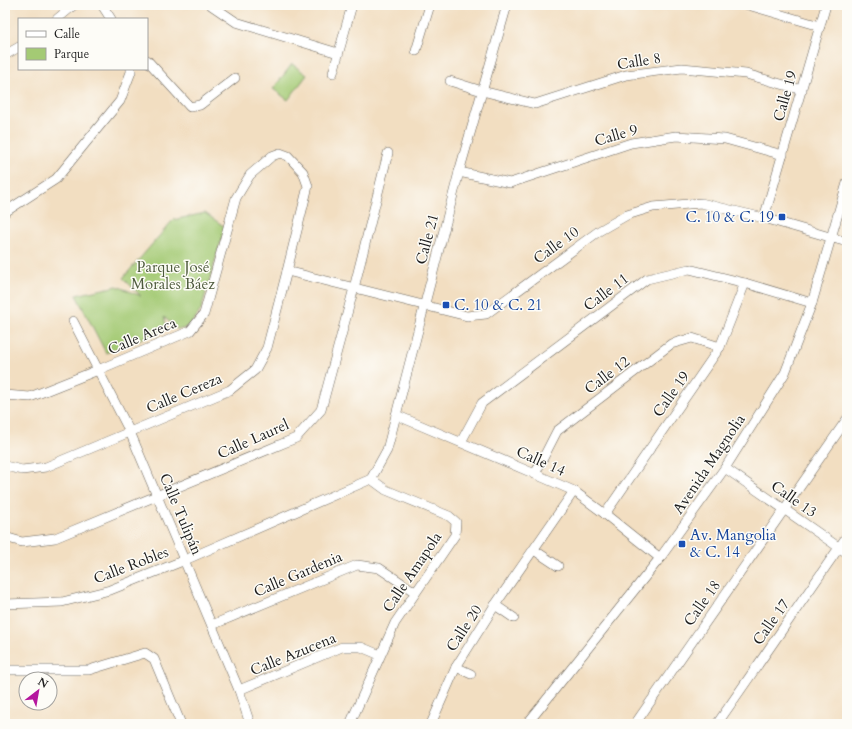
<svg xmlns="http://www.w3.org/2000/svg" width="852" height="729" font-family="Cardo,serif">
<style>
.green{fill:#a4ca74;stroke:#607348}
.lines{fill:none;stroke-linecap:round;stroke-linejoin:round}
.minor-casing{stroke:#676056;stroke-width:10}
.minor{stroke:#fff;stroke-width:9}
.transit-dot{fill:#1a4fb4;stroke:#fdfcf7;stroke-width:1.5}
.labels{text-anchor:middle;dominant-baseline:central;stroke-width:3;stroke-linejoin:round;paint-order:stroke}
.street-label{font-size:15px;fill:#1c1c1c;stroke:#fdfcf7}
.transit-label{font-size:15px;fill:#164399;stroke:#fdfcf7;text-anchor:start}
.park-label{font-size:15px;fill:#4c593b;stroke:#fdfcf7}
</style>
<rect width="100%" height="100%" fill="#fdfcf7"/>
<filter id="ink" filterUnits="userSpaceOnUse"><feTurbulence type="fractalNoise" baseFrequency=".025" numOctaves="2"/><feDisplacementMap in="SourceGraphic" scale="8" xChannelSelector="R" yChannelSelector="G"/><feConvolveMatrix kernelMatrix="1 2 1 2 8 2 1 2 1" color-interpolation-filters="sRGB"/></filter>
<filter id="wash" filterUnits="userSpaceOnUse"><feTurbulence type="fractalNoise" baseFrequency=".012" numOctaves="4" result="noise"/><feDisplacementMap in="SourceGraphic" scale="16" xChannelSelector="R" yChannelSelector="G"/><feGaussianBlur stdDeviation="0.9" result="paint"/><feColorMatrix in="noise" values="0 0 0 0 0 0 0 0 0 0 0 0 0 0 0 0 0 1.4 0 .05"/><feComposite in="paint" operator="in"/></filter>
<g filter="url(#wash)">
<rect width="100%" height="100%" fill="#f2dec1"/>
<g class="green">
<path d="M292,64L307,75L288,100L273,89Z"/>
<path d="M205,213L225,227L201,310L192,323L183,329H177L164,317L167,328L106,353L76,295L117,286L141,296L123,278L173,220Z"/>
</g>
</g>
<g filter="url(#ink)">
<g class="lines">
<g class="minor-casing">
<g id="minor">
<path d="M102,5L111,19"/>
<path d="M211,5L236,22L338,53"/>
<path d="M748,5L820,26"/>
<path d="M57,19L74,5"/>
<path d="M416,51L430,5"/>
<path d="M5,55L19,47"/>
<path d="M147,60L190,107L200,105L235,78"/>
<path d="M333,73L352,5"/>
<path d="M450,81L482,91L535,104L626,75L682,68L746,74L802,90"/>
<path d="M459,172L510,183L631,143L676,136L725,139L783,155"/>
<path d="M5,212L56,179L120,101L131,72V69"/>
<path d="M764,218L826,5"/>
<path d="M287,271L467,316L486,314L599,231L627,215L653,207L701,203L764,218L847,242"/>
<path d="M73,321L130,432L239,690L250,724"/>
<path d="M5,395L30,397L98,370L190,331L204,314L236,198L250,175L272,156L280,153L288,156L303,172L308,186L287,271L267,348L255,370L230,390L46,467L22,470L5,466"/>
<path d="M396,415L535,474L574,491L605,514L660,558"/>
<path d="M461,442L482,403L647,279L689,269L745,283L812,303"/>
<path d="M725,468L847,553"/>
<path d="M535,474L557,431L671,344L692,338L720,347"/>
<path d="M371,479L387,450L459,172L507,5"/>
<path d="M605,514L720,347L745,283"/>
<path d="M5,537L22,542L55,538L296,438L321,410L354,288L388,153"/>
<path d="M534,550L558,566"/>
<path d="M5,604L62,602L110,590L185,560L371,479"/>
<path d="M495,605L514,618"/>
<path d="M212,625L357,565L379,568L415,592"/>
<path d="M456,667L471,674"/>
<path d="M5,670H89L145,653L154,659L181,724"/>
<path d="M239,690L342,647H361L380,655"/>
<path d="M350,724L395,623L455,535L456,522L449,516L386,490L371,479"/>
<path d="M431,724L456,667L495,605L574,491"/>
<path d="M527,724L660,558L725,468L785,373L812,303L847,183"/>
<path d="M635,724L847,419"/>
<path d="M717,724L847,536"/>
</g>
</g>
<use href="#minor" class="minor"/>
</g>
</g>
<g class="transit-dot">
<rect x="778" y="213" width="8" height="8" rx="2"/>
<rect x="442" y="301" width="8" height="8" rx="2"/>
<rect x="678" y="540" width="8" height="8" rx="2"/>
</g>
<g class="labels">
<g class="street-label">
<text transform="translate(639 61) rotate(-9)">Calle 8</text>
<text transform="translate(785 96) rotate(-74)">Calle 19</text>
<text transform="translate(616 135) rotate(-16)">Calle 9</text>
<text transform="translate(427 239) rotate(-75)">Calle 21</text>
<text transform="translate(556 245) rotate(-36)">Calle 10</text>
<text transform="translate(606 292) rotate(-37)">Calle 11</text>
<text transform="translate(142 336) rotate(-23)">Calle Areca</text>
<text transform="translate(607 375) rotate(-37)">Calle 12</text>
<text transform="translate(184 393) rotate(-23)">Calle Cereza</text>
<text transform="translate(671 394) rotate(-55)">Calle 19</text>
<text transform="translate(253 439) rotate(-24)">Calle Laurel</text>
<text transform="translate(541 461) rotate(24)">Calle 14</text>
<text transform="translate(709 464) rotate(-56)">Avenida Magnolia</text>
<text transform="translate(794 499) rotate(35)">Calle 13</text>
<text transform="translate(181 514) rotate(67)">Calle Tulipán</text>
<text transform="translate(131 565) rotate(-21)">Calle Robles</text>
<text transform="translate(412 572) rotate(-56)">Calle Amapola</text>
<text transform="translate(298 574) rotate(-23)">Calle Gardenia</text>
<text transform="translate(702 603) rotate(-55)">Calle 18</text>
<text transform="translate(771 622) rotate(-55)">Calle 17</text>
<text transform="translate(464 628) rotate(-57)">Calle 20</text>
<text transform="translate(293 654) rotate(-22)">Calle Azucena</text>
</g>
<g class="transit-label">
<text x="774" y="217" text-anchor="end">C. 10 &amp; C. 19</text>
<text x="454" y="305">C. 10 &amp; C. 21</text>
<text x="690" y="535">Av. Mangolia<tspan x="690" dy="17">&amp; C. 14</tspan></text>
</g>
<g class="park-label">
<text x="173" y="267">Parque José<tspan x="173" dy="17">Morales Báez</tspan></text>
</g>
</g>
<rect width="852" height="729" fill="none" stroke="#fdfcf7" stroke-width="20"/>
<rect x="18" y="18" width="130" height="52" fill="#fdfcf7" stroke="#a3a29f"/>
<rect x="26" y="31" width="20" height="6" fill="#ffffff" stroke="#a3a29f"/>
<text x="54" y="38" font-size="12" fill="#1c1c1c">Calle</text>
<rect x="26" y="48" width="20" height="12" fill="#a4ca74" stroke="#a3a29f"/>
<text x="54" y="58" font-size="12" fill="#1c1c1c">Parque</text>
<g transform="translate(38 691) rotate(31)"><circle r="19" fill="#fdfcf7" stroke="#a3a29f"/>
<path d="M0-3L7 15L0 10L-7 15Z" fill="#b5179e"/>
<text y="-6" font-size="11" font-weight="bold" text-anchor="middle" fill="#1c1c1c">N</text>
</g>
</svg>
